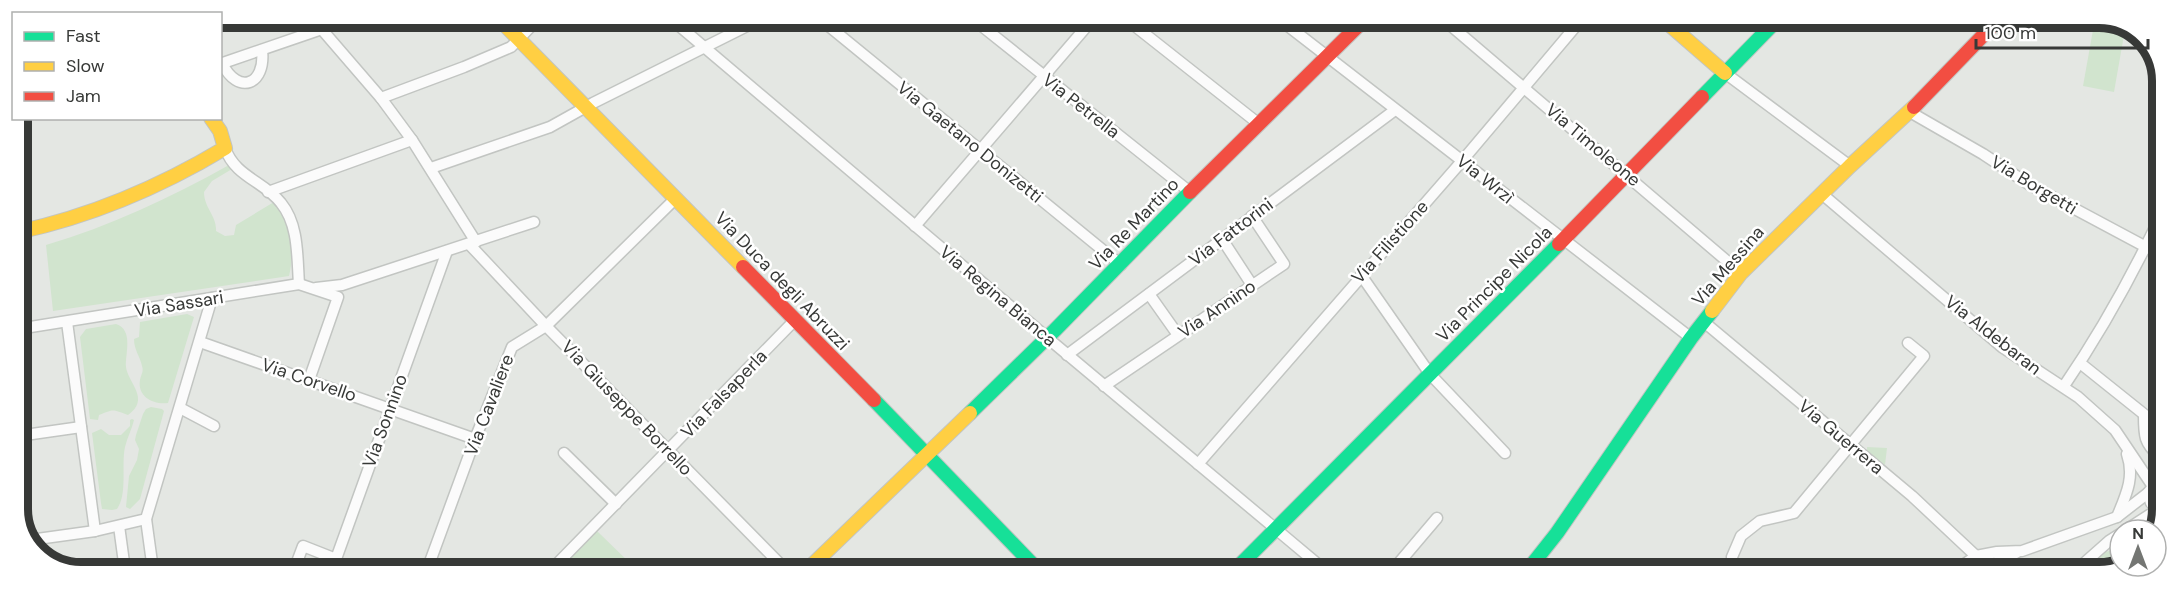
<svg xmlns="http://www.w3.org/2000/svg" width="2180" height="590" font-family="'DM Sans',sans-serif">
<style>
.green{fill:#d1e4ce}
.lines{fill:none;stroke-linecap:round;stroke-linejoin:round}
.street-casing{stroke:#c2c5c2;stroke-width:13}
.fast-casing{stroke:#c2c5c2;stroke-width:16}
.slow-casing{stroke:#c2c5c2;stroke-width:16}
.jam-casing{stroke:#c2c5c2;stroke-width:16}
.street{stroke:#fbfbfb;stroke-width:10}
.fast{stroke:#16e098;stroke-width:14}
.slow{stroke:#ffcf43;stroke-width:14}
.jam{stroke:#f24e42;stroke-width:14}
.labels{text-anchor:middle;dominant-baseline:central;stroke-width:5;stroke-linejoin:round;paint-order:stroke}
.street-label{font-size:18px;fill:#373937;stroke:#fff}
.rim{fill:none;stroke:#373937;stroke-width:8}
</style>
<rect width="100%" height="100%" fill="#e4e7e3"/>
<g class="green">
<path d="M2093,30L2124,35L2114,92L2083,86Z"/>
<path d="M229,165L232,169L212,181L204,192C204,208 217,216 216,231L225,236L234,235L236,225L274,202C292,219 295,252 289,276L53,311L46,245C110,226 170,198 229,165Z"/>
<path d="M187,314L194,317L168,403C154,405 137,397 140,380C141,374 144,372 142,366C140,356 134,350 134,339L139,337L140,322Z"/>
<path d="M116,324C134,330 125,354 126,367C128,383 151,399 128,415C112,409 114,409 99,415L98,420L90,419L80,337L86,329Z"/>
<path d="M151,407L162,409L164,411L140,499L130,509L126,507L129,476L137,460L139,449L135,440L136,435L143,414L146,409Z"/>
<path d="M132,419L134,420C132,429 127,438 125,447C121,465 128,494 117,509L112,510L102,509L101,503L92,433L101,429L109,435H121L130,426V420Z"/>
<path d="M1867,447L1887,448L1885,465L1867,451Z"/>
<path d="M597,531L635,568L637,570H561V568Z"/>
<path d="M2113,550L2120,551V565L2099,572H2081L2105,552Z"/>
</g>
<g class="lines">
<g class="street-casing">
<g id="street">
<path d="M312,18L381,98L412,140L476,242"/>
<path d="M671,19L1056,345L1326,571"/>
<path d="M820,19L1121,265"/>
<path d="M973,19L1190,192"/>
<path d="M1126,19L1259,124"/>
<path d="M1279,19L1691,338"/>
<path d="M1443,19L1741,273"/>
<path d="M222,63C238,96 266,85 262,50"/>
<path d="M220,64L354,18"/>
<path d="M1725,73L1850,166"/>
<path d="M381,98L464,67L511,47L539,18"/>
<path d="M1910,112L1983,154L2030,185L2161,255"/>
<path d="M225,148C235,177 264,181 281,203C299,225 297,257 299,284"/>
<path d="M431,168L550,127L593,103L761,19"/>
<path d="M268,192L412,140"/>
<path d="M1822,194L2002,347L2078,397L2115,430L2152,485"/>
<path d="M915,226L1093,19"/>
<path d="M1222,239L1252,285"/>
<path d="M469,244L546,326L787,571"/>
<path d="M1361,275L1430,374L1505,453"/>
<path d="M316,288L342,285L534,222"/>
<path d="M1149,294L1178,335"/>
<path d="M67,322L95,531"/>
<path d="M1704,322L1912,496L1976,556"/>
<path d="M18,329L299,284L338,297L309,380"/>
<path d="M200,342L475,439"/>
<path d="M1067,355L1395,110"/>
<path d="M2080,363L2160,427"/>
<path d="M1104,386L1284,264L1252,216"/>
<path d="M2064,386C2101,332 2133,274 2161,215"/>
<path d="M180,408L214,426"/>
<path d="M2144,415C2144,436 2144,443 2160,457"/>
<path d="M18,436L81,427"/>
<path d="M564,453L616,504"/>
<path d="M1198,464L1462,161L1581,20"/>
<path d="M2160,506L2151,503L2148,493L2160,477"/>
<path d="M2117,517C2126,495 2135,477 2127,454"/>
<path d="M146,519L153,570"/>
<path d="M119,526L125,570"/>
<path d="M2126,530L2160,508"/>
<path d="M30,540L95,531L146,519L212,298"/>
<path d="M1732,557L1741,536L1760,521L1794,513L1924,356L1908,343"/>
<path d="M294,570L303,546L336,559L447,251"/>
<path d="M427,570L475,439L512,347L546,326L676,198"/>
<path d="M551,570L795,320"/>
<path d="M1392,571L1437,518"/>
<path d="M1953,572L1976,556L1997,552L2022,551L2117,517L2148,493"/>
<path d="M1980,572L1996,562L2016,553"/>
<path d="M2074,572L2109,541L2120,534"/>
</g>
</g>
<g class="fast-casing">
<g id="fast">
<path d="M1702,97L1777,20"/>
<path d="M874,400L1039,571"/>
<path d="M970,413L1055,330L1190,192"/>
<path d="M1234,571L1559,244"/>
<path d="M1527,571L1557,533L1691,338L1712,311"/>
</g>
</g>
<g class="slow-casing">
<g id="slow">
<path d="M498,18L743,267"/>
<path d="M1664,20L1725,73"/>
<path d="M18,232C92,216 160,187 225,148L220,131L211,118"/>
<path d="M1712,311L1741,273L1850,166L1914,107"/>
<path d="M806,571L970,413"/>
</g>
</g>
<g class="jam-casing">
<g id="jam">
<path d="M1914,107L1998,20"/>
<path d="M1190,192L1365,19"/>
<path d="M1559,244L1702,97"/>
<path d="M743,267L874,400"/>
</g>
</g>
<use href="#street" class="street"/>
<use href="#fast" class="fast"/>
<use href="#slow" class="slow"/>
<use href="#jam" class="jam"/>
</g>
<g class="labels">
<g class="street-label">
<text transform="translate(1081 106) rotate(38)">Via Petrella</text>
<text transform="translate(970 142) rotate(39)">Via Gaetano Donizetti</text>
<text transform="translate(1593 145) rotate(40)">Via Timoleone</text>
<text transform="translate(1485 179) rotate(38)">Via Wrzì</text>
<text transform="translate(2034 185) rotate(31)">Via Borgetti</text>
<text transform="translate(1134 224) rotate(-46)">Via Re Martino</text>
<text transform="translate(1231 232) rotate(-37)">Via Fattorini</text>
<text transform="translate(1390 242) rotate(-48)">Via Filistione</text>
<text transform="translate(1728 266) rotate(-49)">Via Messina</text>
<text transform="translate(782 281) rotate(46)">Via Duca degli Abruzzi</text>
<text transform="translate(1494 284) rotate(-45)">Via Principe Nicola</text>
<text transform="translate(998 296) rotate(40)">Via Regina Bianca</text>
<text transform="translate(179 304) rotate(-9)">Via Sassari</text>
<text transform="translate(1217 309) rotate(-34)">Via Annino</text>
<text transform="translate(1993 335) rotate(38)">Via Aldebaran</text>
<text transform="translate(309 380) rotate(19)">Via Corvello</text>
<text transform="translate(724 394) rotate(-46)">Via Falsaperla</text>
<text transform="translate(489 405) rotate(-69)">Via Cavaliere</text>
<text transform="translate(627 408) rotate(46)">Via Giuseppe Borrello</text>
<text transform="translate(385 421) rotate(-70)">Via Sonnino</text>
<text transform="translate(1841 437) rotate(40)">Via Guerrera</text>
</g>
</g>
<path d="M0 0H2180V590H0ZM81 28H2099A53 53 0 0 1 2152 81V509A53 53 0 0 1 2099 562H81A53 53 0 0 1 28 509V81A53 53 0 0 1 81 28Z" fill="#fff" fill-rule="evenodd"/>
<path class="rim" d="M81 28H2099A53 53 0 0 1 2152 81V509A53 53 0 0 1 2099 562H81A53 53 0 0 1 28 509V81A53 53 0 0 1 81 28Z"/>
<rect x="12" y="12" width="210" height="108" fill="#ffffff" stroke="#afb0af" stroke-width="1.5"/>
<rect x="24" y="32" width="30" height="9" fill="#16e098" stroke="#afb0af" stroke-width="1.5"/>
<text x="66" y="42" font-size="18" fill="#373937">Fast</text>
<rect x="24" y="62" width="30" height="9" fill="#ffcf43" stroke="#afb0af" stroke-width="1.5"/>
<text x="66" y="72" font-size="18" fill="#373937">Slow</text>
<rect x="24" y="92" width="30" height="9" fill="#f24e42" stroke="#afb0af" stroke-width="1.5"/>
<text x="66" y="102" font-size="18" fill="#373937">Jam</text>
<g transform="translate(2138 548)"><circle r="28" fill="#ffffff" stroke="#afb0af" stroke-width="1.5"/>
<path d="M0-4.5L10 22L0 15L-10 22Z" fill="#747673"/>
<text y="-9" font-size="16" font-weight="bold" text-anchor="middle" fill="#373937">N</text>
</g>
<path d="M1976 39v9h172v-9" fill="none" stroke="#373937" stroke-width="3"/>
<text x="1985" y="39" font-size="18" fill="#373937" stroke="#ffffff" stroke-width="4.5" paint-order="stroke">100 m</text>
</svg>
